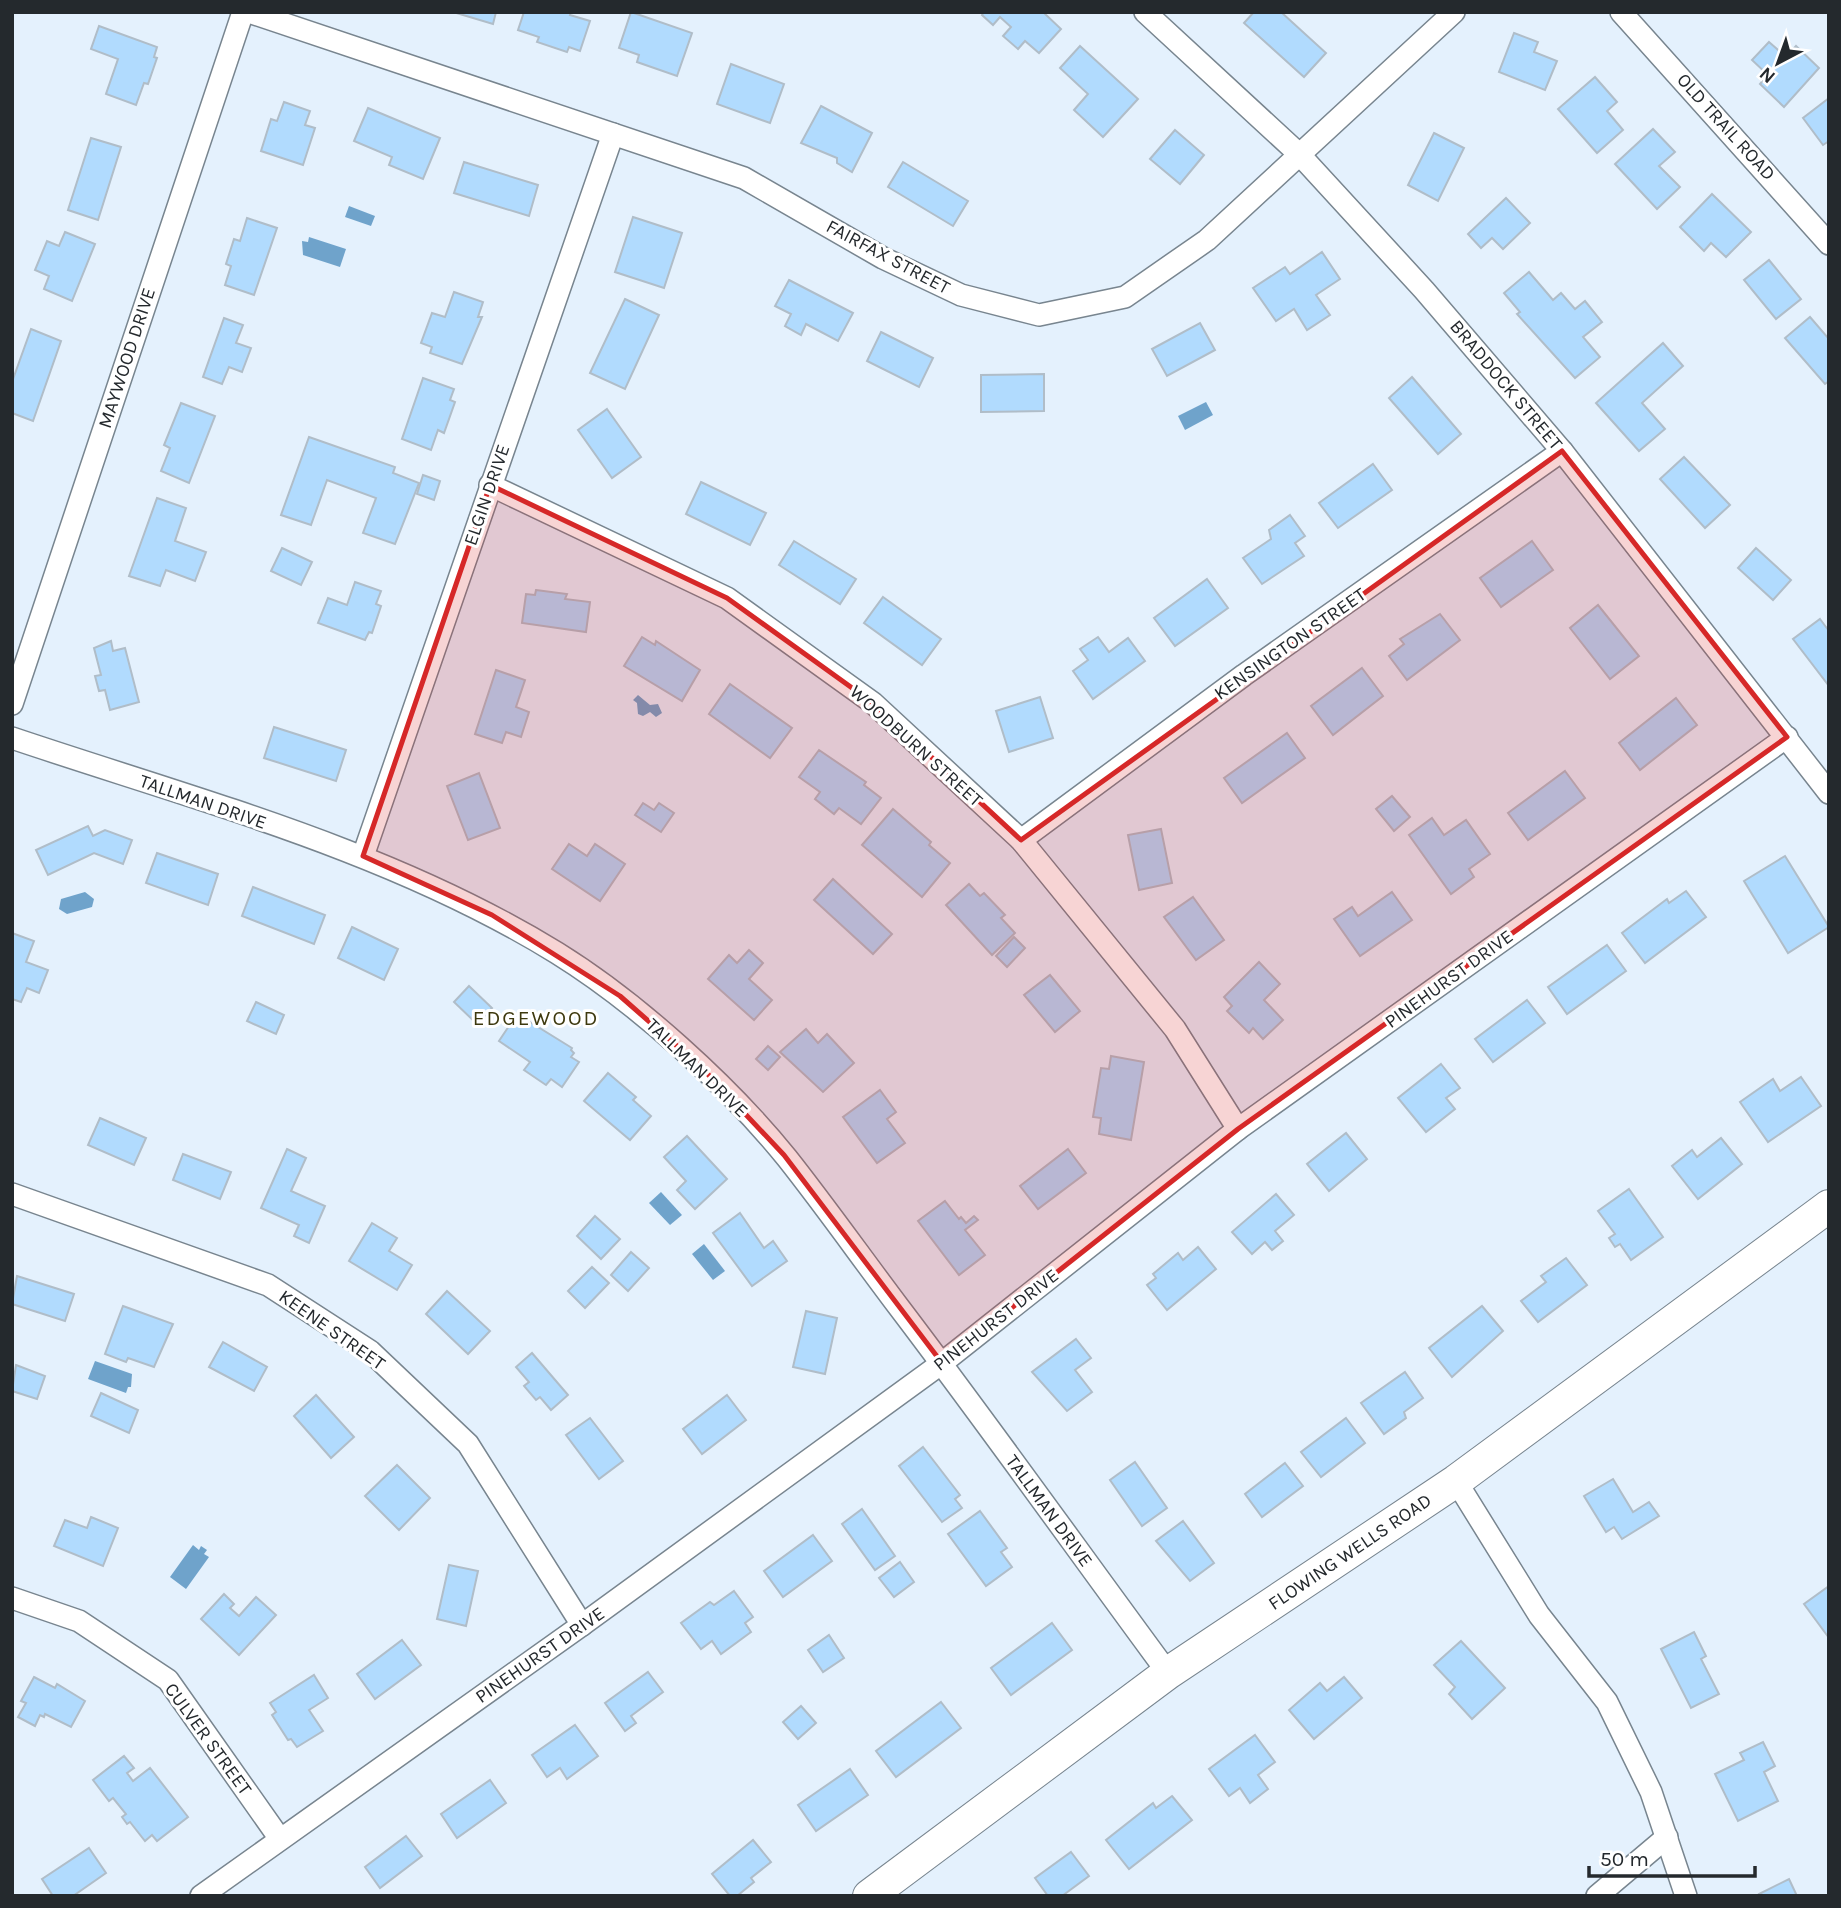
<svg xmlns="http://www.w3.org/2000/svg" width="1841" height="1908" font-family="Karla,sans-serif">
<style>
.water{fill:#6fa3cb}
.building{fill:#b1dbfe;stroke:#b0bdc8;stroke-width:2}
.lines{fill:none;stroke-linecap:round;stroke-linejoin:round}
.street-casing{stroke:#78858f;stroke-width:24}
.secondary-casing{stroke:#78858f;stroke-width:34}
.street{stroke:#fff;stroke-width:21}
.secondary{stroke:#fff;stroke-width:32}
.marked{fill:#d62828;fill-opacity:0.2;stroke:#d62828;stroke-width:5;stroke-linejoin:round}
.labels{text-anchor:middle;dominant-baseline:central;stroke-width:6;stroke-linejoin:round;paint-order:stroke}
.street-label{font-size:19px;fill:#24292d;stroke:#fff}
.neighbourhood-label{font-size:21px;letter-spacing:2px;fill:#3d390f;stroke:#fff}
</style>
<rect width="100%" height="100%" fill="#e4f1fd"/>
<g class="water">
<path d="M349,206L375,216L371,226L345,217Z"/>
<path d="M309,237L346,249L340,267L303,255L302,241L308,242Z"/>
<path d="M1206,402L1213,415L1185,430L1178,416Z"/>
<path d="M638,695L650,705L658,704L662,713L656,717L650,712L643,716L638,714L637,703L633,700Z"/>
<path d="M85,892L94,899L92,907L67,914L59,909L61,899Z"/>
<path d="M661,1192L682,1215L670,1225L649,1203Z"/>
<path d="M704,1244L725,1271L713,1280L692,1254Z"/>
<path d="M95,1361L132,1374L131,1387H128L126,1393L88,1379Z"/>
<path d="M193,1545L199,1550L201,1546L207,1550L204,1554L209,1557L186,1589L170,1577Z"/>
</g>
<g class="building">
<path d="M453,12H496L493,24Z"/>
<path d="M524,12H571L570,15L590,21L580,51L569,47L567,52L537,42L539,37L518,30Z"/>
<path d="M631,12L692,33L677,76L637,62L639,55L619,48Z"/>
<path d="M984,12H1043L1061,29L1039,53L1025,41L1018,49L1003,36L1011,27L1000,17L993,25L982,15Z"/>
<path d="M1254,12H1281L1326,53L1304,77L1244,23Z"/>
<path d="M99,26L157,47L154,57L157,58L148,84L144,83L136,105L106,94L118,59L91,49Z"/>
<path d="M1514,33L1538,42L1534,52L1557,61L1545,90L1499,72Z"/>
<path d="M1769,42L1786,57L1796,46L1819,68L1784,107L1760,84L1768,75L1752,60Z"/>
<path d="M1080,46L1138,99L1103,137L1074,110L1088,94L1060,68Z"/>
<path d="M731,64L784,84L770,123L717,104Z"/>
<path d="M1595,77L1617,102L1607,111L1623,130L1597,153L1558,109Z"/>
<path d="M1829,98V141L1823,145L1803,118Z"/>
<path d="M284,102L310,111L305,125L315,128L303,165L261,151L271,119L277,121Z"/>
<path d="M821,106L872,133L852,172L837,163V158L801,143Z"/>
<path d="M368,108L440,138L423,179L389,165L392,157L354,141Z"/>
<path d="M1653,129L1675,152L1659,166L1680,187L1657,209L1615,164Z"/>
<path d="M1175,130L1204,155L1180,184L1150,159Z"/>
<path d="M1434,133L1464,148L1438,201L1408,185Z"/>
<path d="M91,138L121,147L98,220L68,210Z"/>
<path d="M464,162L538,185L529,216L454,193Z"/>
<path d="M903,162L968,201L953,226L888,187Z"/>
<path d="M1712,194L1751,232L1726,257L1711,243L1704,251L1680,227Z"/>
<path d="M1506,198L1530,223L1503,249L1492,238L1481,248L1468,234Z"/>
<path d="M633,217L682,233L664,288L615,272Z"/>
<path d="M247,218L277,228L254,295L225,285L231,266L226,264L234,239L240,241Z"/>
<path d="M65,232L95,244L72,301L44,289L49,276L35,270L47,241L59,246Z"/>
<path d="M1322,252L1340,279L1316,295L1330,315L1307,330L1294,309L1276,321L1253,288L1285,267L1290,274Z"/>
<path d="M1769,260L1801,299L1776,319L1744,280Z"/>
<path d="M1529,272L1553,300L1561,293L1575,309L1585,301L1602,322L1583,337L1600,357L1575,378L1517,314L1520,312L1504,293Z"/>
<path d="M789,280L853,313L838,341L806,324L801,335L785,326L791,314L775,306Z"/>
<path d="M454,292L483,302L478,317H482L462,364L430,353L432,347L421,343L432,313L445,317Z"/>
<path d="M625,299L659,315L625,389L590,373Z"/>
<path d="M1810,317L1829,339V381L1825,384L1785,338Z"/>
<path d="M224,318L243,325L236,343L251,348L242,372L229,367L222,384L203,377Z"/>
<path d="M1200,323L1215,350L1167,376L1152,349Z"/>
<path d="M31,329L61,341L33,421L12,413V382Z"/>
<path d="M881,332L933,358L919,387L867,361Z"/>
<path d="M1663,343L1683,366L1642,403L1665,429L1639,451L1596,403Z"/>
<path d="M1044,374V411L981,412V375Z"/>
<path d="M1412,377L1461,434L1438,454L1389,398Z"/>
<path d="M423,378L454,389L450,400L455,402L444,433L438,430L431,450L402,439Z"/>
<path d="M181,403L215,416L189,483L161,471L170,448L164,445Z"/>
<path d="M607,409L641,457L612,478L578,430Z"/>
<path d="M309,437L395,467L393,473L419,483L395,544L363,533L376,498L327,480L311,525L281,515Z"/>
<path d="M1684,457L1730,505L1705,528L1660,479Z"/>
<path d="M1373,464L1392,490L1338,528L1319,503Z"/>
<path d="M423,475L440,481L434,500L417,494Z"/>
<path d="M701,482L766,513L750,545L686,514Z"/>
<path d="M157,498L186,508L175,541L206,552L195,581L166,570L160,586L129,576Z"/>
<path d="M1290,515L1305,536L1295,543L1304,556L1262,584L1243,558L1271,539L1269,530Z"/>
<path d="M794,541L856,579L840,604L779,565Z"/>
<path d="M1532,541L1553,570L1501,607L1480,578Z"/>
<path d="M282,548L312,562L301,585L271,571Z"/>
<path d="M1756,548L1791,580L1773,600L1738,568Z"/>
<path d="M1207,579L1228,608L1175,646L1154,618Z"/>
<path d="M355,582L381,591L376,604L381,606L372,633L369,632L365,640L318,623L328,598L347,605Z"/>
<path d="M536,590L567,594L565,599L590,602L586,632L522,623L526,594L535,595Z"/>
<path d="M883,597L941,639L922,665L864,623Z"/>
<path d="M1598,605L1639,656L1610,679L1570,628Z"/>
<path d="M1440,614L1460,640L1407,680L1389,656L1404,644L1400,639Z"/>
<path d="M1820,619L1829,631V686L1793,639Z"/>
<path d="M642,637L655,645L656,641L700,670L682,701L624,666Z"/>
<path d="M1098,637L1109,652L1128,638L1145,661L1093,699L1073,671L1088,660L1080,649Z"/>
<path d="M111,641L113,651L125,648L139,702L110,710L105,690L99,691L95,676L101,675L94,648Z"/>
<path d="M1362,668L1383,696L1333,735L1311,706Z"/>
<path d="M496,670L525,680L516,707L529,712L521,737L506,732L502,743L475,734Z"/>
<path d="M730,684L792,728L770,758L709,714Z"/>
<path d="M1040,697L1053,738L1009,752L996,711Z"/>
<path d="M1676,698L1697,725L1640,770L1619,743Z"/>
<path d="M274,727L346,750L336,781L264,758Z"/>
<path d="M1287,733L1305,758L1242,803L1224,778Z"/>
<path d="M819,750L866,782L864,785L881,798L861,824L839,808L834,814L815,799L820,792L799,777Z"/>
<path d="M1565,771L1585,798L1528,840L1508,813Z"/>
<path d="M479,773L500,828L468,840L447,786Z"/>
<path d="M1392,796L1410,817L1394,831L1376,809Z"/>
<path d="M643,803L654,810L659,803L674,813L661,832L635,815Z"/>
<path d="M893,809L931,842L929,845L950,863L922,897L862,845Z"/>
<path d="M1432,818L1444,835L1466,820L1490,854L1469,869L1474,877L1451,894L1409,835Z"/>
<path d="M88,826L93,836L105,830L132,840L123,864L94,853L48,875L36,850Z"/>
<path d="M1161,829L1172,883L1139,890L1128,835Z"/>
<path d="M569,844L587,856L595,844L625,864L600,901L552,869Z"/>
<path d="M157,853L218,874L208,905L146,883Z"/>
<path d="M1785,856L1829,927L1788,953L1744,881Z"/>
<path d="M833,879L892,934L873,954L814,900Z"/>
<path d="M969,884L980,896L984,893L1005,915L1001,918L1015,933L992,955L946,905Z"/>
<path d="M253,887L325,915L314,944L242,916Z"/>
<path d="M1686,891L1706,917L1645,963L1622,933L1667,899L1669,903Z"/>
<path d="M1392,892L1412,920L1360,956L1334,919L1352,907L1358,916Z"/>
<path d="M1193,897L1224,940L1196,960L1164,917Z"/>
<path d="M352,927L398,949L384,980L338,958Z"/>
<path d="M12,933L34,941L26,962L48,970L39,993L27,988L21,1002L12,999Z"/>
<path d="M1014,937L1025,948L1007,967L996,956Z"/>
<path d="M1607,945L1626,971L1567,1014L1548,987Z"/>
<path d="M749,950L763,963L749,979L772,1000L754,1020L708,979L729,955L737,963Z"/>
<path d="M1259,962L1280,984L1264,1000L1283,1020L1263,1039L1253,1028L1249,1033L1227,1011L1232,1006L1224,997Z"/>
<path d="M1050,975L1080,1011L1055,1032L1024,995Z"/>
<path d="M469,986L492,1008L477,1024L454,1002Z"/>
<path d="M1527,1000L1545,1023L1493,1062L1475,1039Z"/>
<path d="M256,1002L284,1015L276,1034L247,1021Z"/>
<path d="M517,1014L572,1048L571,1050L574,1053L571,1057L579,1062L562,1087L551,1079L546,1085L524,1070L530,1062L499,1041Z"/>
<path d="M806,1029L818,1043L827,1034L854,1063L823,1092L780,1052Z"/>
<path d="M768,1046L780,1057L768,1070L756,1059Z"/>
<path d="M1111,1056L1144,1062L1131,1140L1099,1134L1101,1118L1093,1117L1101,1068L1109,1069Z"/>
<path d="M1441,1064L1460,1088L1446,1098L1455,1109L1426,1132L1398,1098Z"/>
<path d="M608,1073L636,1097L633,1100L651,1116L630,1140L584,1101Z"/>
<path d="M1801,1077L1821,1106L1768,1142L1740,1102L1773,1079L1780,1091Z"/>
<path d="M880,1090L896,1112L887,1119L905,1143L877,1163L843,1117Z"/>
<path d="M100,1118L146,1138L134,1165L88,1145Z"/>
<path d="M1346,1133L1367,1159L1329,1191L1307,1164Z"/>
<path d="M687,1136L727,1179L695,1209L677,1190L686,1181L664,1157Z"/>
<path d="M1721,1138L1742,1164L1698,1199L1672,1166L1692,1150L1697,1157Z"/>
<path d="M287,1149L306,1158L291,1191L325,1206L309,1243L294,1236L299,1225L261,1208Z"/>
<path d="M1068,1149L1086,1173L1038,1209L1020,1186Z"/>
<path d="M183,1154L231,1172L220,1199L173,1180Z"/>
<path d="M1629,1189L1663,1237L1631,1260L1620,1244L1615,1247L1609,1238L1615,1234L1598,1211Z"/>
<path d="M1276,1194L1294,1215L1275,1231L1283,1241L1272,1250L1265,1242L1252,1254L1232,1232Z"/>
<path d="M945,1201L959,1219L961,1217L966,1223L974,1216L978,1220L965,1230L985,1255L959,1275L918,1221Z"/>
<path d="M740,1213L764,1248L773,1241L787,1261L752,1286L713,1233Z"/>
<path d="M595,1216L620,1239L601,1259L577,1236Z"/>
<path d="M372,1223L397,1238L389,1251L412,1265L397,1290L349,1261Z"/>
<path d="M1198,1247L1216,1269L1167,1310L1147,1285L1156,1278L1153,1274L1178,1253L1183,1260Z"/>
<path d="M631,1252L649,1268L628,1291L611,1275Z"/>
<path d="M1566,1258L1587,1285L1538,1322L1521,1301L1546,1282L1541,1276Z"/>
<path d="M592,1267L609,1283L585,1308L568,1291Z"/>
<path d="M17,1276L74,1294L65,1321L12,1304Z"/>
<path d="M447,1291L490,1331L468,1354L426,1314Z"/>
<path d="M123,1306L173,1324L154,1367L128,1358L126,1362L105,1354Z"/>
<path d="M1482,1306L1503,1331L1452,1377L1429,1348Z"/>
<path d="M806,1311L837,1318L825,1374L793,1367Z"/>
<path d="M1076,1339L1091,1358L1075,1370L1092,1392L1067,1411L1032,1372Z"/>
<path d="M223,1342L267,1367L254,1391L209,1367Z"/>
<path d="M532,1353L568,1395L551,1410L540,1397L536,1400L524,1386L529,1382L516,1367Z"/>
<path d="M16,1365L45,1376L37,1399L12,1391Z"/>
<path d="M1405,1372L1423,1398L1404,1412L1406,1418L1384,1434L1361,1403Z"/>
<path d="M101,1393L138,1410L129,1433L91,1416Z"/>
<path d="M316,1395L354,1437L331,1458L294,1416Z"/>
<path d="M727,1395L746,1420L702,1454L683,1429Z"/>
<path d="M590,1418L623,1461L599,1479L566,1435Z"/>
<path d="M1346,1418L1365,1443L1321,1477L1301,1452Z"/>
<path d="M923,1447L960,1495L955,1499L962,1508L942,1522L899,1466Z"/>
<path d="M1135,1462L1167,1508L1142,1526L1110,1480Z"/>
<path d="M1285,1463L1303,1486L1262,1517L1245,1494Z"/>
<path d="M397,1465L430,1498L399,1530L365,1496Z"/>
<path d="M1613,1479L1633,1512L1649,1502L1659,1516L1622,1539L1614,1527L1606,1532L1584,1496Z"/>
<path d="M862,1509L895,1556L875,1570L842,1524Z"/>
<path d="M980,1511L1007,1548L1001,1552L1012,1567L986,1586L948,1534Z"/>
<path d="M91,1517L118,1528L103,1566L54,1546L65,1520L87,1528Z"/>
<path d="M1183,1521L1214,1563L1190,1581L1156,1541Z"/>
<path d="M813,1535L832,1561L783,1597L764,1571Z"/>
<path d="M900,1562L914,1582L894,1597L879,1578Z"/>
<path d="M449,1565L478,1571L466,1626L437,1619Z"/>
<path d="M1829,1586V1638L1804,1604Z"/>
<path d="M734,1591L753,1617L745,1623L751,1632L721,1654L712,1641L701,1649L681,1623L710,1602L714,1605Z"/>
<path d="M224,1594L234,1604L230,1608L239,1616L256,1597L276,1615L239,1655L201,1619Z"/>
<path d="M1052,1623L1072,1650L1011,1695L991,1668Z"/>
<path d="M1694,1632L1706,1656L1701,1659L1719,1694L1691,1708L1661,1649Z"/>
<path d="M829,1635L844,1658L823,1672L808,1650Z"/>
<path d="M402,1640L421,1665L375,1699L357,1674Z"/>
<path d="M1461,1641L1505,1688L1472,1719L1449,1694L1455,1687L1434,1665Z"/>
<path d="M648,1672L663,1692L631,1716L636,1723L625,1731L605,1703Z"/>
<path d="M314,1675L328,1698L309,1710L323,1731L297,1747L291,1739L288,1740L272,1715L276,1712L270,1703Z"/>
<path d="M34,1677L55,1688L57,1684L85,1701L71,1727L45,1714L44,1717L40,1715L35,1726L18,1717L26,1703L21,1701Z"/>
<path d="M1344,1677L1362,1698L1314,1739L1289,1710L1320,1683L1327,1691Z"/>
<path d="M941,1702L961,1728L896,1777L876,1751Z"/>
<path d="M801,1706L816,1723L798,1739L783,1722Z"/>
<path d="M575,1725L598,1756L567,1779L560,1768L547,1777L532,1755Z"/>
<path d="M1255,1735L1275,1762L1258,1775L1268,1789L1250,1803L1240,1788L1229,1796L1209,1769Z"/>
<path d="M1763,1742L1775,1766L1764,1772L1778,1801L1738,1821L1715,1774L1744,1760L1740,1753Z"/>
<path d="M124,1756L134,1768L127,1773L133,1781L150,1768L188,1817L157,1841L152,1835L145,1841L130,1822L127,1824L122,1817L126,1814L113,1798L109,1801L93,1780Z"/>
<path d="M850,1769L868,1795L816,1831L798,1805Z"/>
<path d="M490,1780L506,1803L457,1838L441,1814Z"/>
<path d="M1172,1796L1192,1820L1129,1869L1106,1840L1153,1803L1156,1808Z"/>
<path d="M406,1836L422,1856L380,1888L365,1867Z"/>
<path d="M753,1840L771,1862L751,1878L754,1882L737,1896H730L712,1874Z"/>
<path d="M89,1848L106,1873L73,1896H53L42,1879Z"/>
<path d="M1071,1852L1089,1876L1062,1896H1048L1035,1878Z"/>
<path d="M1789,1879L1797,1896H1760L1759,1894Z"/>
</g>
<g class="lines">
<g class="street-casing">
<g id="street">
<path d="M249,12L744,178L883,258L961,295L1039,315L1125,297L1207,240L1454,12"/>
<path d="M1145,12L1300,155L1424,290L1562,451L1829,793"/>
<path d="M1621,12L1829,244"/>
<path d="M490,485L727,598L873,703L1021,840L1175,1029L1238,1129"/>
<path d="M12,704L243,12"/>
<path d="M12,738C196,800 390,850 557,953C636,1002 728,1085 787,1158C825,1206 861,1257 898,1306C990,1427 1078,1551 1168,1673"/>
<path d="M1021,840L1244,675L1562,451"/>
<path d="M363,856L613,134"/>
<path d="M12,1194L268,1285L370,1351L468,1444L582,1625"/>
<path d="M1456,1481L1539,1615L1607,1702L1651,1792L1686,1896"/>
<path d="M12,1598L79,1621L168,1680L280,1839"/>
<path d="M201,1896L582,1625L942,1363L1238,1129L1787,737"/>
<path d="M1597,1896L1667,1837"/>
</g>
</g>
<g class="secondary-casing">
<path id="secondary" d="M869,1896L1168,1673L1456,1481L1829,1206"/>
</g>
<use href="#street" class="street"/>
<use href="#secondary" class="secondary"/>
</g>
<path class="marked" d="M1562,451L1787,737L1238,1129L942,1363L784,1155L702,1068L620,996L492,915L363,856L490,485L727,598L873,703L1021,840Z"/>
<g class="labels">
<g class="street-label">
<text transform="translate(1726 127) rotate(48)">OLD TRAIL ROAD</text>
<text transform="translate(888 257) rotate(28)">FAIRFAX STREET</text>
<text transform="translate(127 358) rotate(-72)">MAYWOOD DRIVE</text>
<text transform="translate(1506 385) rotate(50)">BRADDOCK STREET</text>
<text transform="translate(487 495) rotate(-71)">ELGIN DRIVE</text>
<text transform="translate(1290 644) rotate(-35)">KENSINGTON STREET</text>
<text transform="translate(916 746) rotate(42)">WOODBURN STREET</text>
<text transform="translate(203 802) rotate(19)">TALLMAN DRIVE</text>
<text transform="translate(1449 979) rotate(-36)">PINEHURST DRIVE</text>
<text transform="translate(697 1068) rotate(44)">TALLMAN DRIVE</text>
<text transform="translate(996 1320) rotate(-38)">PINEHURST DRIVE</text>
<text transform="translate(332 1330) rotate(35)">KEENE STREET</text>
<text transform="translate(1049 1511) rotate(54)">TALLMAN DRIVE</text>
<text transform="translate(1350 1552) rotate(-34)">FLOWING WELLS ROAD</text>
<text transform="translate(540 1655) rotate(-35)">PINEHURST DRIVE</text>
<text transform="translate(208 1739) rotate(54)">CULVER STREET</text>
</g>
<g class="neighbourhood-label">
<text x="536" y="1018">EDGEWOOD</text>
</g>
</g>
<rect width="1841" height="1908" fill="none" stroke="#24292d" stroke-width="28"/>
<g transform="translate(1778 63) rotate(221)" stroke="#ffffff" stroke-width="5" paint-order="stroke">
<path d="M0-5L12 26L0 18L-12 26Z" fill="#24292d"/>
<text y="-10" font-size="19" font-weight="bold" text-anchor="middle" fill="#24292d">N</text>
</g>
<path d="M1589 1866v10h166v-10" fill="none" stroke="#24292d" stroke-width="3.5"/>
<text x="1600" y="1866" font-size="21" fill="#24292d" stroke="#ffffff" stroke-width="5" paint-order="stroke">50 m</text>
</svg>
